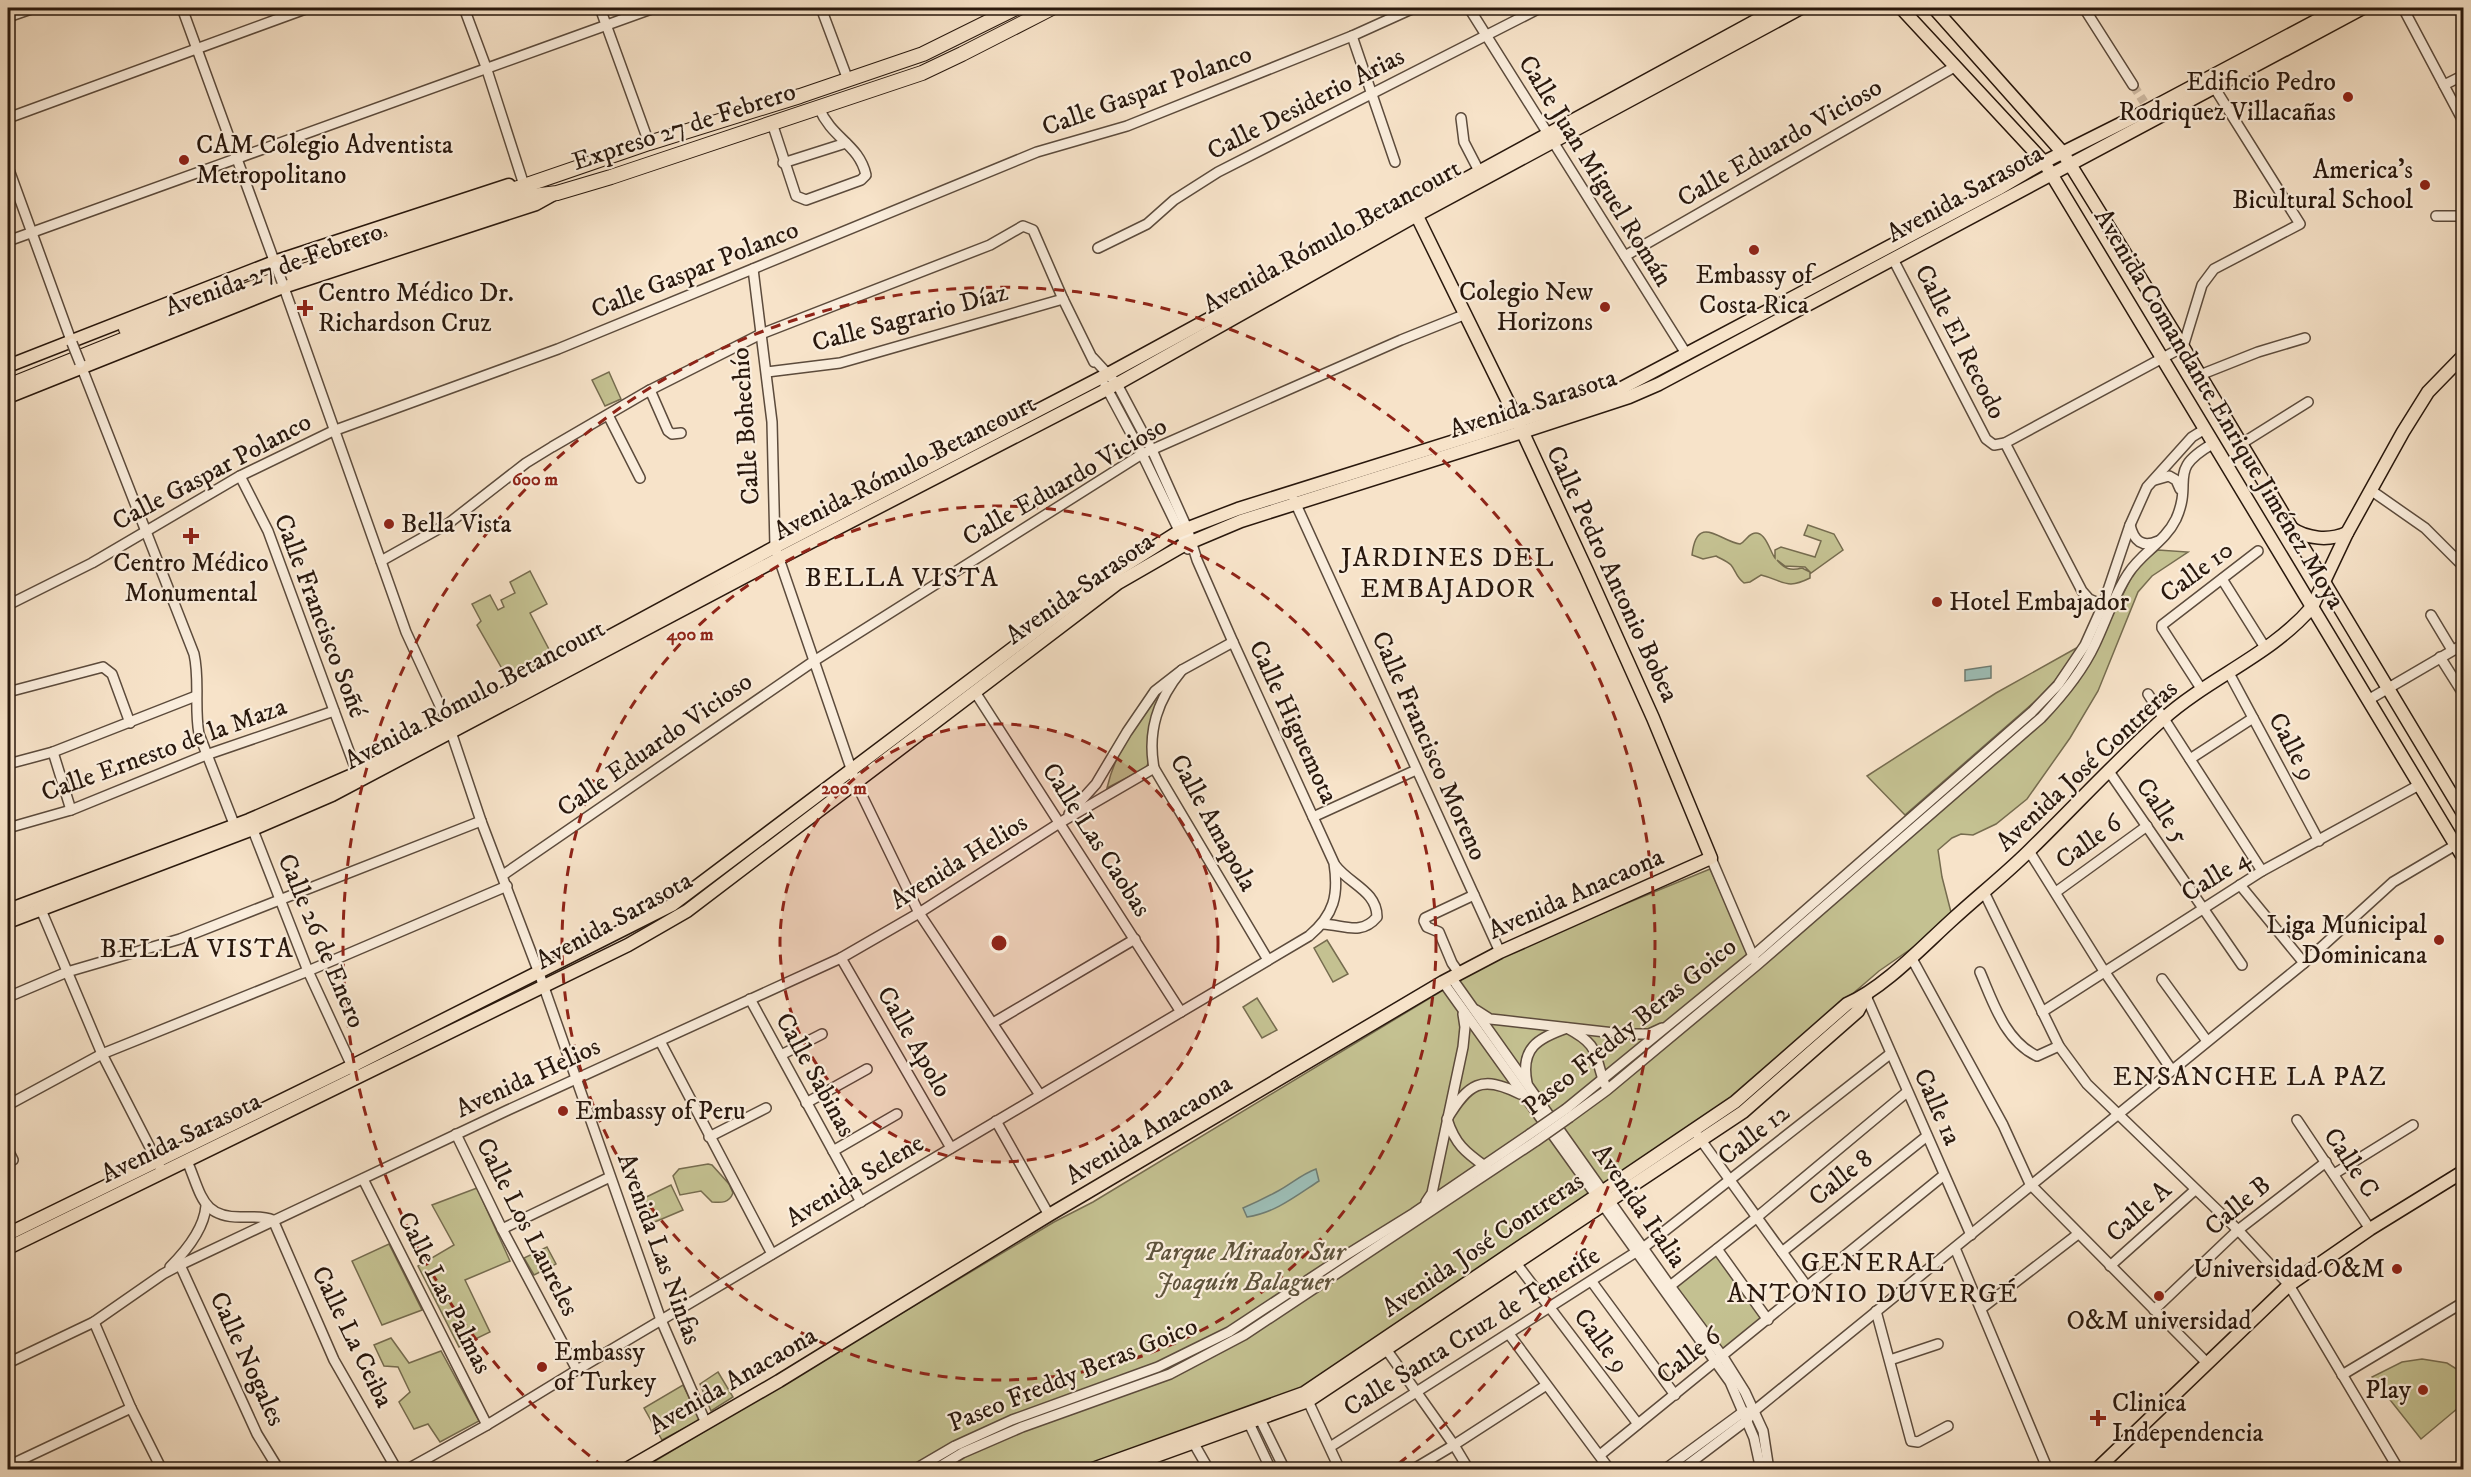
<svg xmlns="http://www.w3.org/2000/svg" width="2471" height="1477" font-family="'IM FELL DW Pica',serif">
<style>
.green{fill:#c4c191;stroke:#766c4f;stroke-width:1.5}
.water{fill:#9dbeb6;stroke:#6f7c72;stroke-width:1.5}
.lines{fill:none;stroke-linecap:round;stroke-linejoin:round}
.minor-tunnel{stroke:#cebaa3;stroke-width:9;stroke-dasharray:9 4.5;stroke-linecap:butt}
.minor-casing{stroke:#5c4b3c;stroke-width:12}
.major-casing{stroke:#29180d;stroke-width:15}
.highway-casing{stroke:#29180d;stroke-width:16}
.minor{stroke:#faeddc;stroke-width:9}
.major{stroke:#f7e3c9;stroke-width:12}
.highway{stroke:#f7e3c9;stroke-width:14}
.minor-bridge-casing{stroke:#5c4b3c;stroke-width:12;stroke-linecap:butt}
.minor-bridge{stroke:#faeddc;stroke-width:9}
.ring{fill:none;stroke:#8f2418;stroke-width:3;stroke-dasharray:10 8}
.poi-dot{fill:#8f2418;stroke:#faeddc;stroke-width:2}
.labels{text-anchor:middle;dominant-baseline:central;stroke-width:4.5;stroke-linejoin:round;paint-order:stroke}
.poi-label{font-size:26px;fill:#29180d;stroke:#faeddc;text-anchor:start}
.street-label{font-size:26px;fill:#29180d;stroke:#faeddc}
.park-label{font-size:26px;font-style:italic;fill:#5f533b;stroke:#faeddc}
.neighbourhood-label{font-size:27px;letter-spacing:1.5px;fill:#29180d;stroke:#faeddc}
.centre{fill:#8f2418;stroke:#faeddc;stroke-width:3}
.ring-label{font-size:18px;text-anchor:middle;font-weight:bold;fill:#8f2418;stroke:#faeddc;stroke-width:4.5;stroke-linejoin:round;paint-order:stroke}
</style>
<rect width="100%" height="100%" fill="#f7e3c9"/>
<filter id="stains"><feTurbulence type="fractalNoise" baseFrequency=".00333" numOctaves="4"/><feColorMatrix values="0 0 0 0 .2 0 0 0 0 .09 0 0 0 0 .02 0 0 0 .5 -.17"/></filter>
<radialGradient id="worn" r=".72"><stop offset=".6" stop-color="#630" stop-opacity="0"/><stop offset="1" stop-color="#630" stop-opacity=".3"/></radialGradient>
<g class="green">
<path d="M609,372L621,399L605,406L592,380Z"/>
<path d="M1808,525L1834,534L1843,550L1811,573L1805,567L1785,566L1777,560C1785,569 1790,571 1802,568L1810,572V578C1786,590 1785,581 1761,575L1750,582L1744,583C1736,577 1736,571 1731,565C1727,561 1721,559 1716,556L1703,559L1692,555C1697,512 1721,542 1740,544C1745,542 1747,536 1752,534C1765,528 1770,552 1775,558V550L1781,547L1815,557L1821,541L1804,535Z"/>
<path d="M2158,550L2188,552L2152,576L2138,592L2098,691L2070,738L2027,799L1996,824L1973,835L1961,834L1952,838L1938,850L1942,877L1952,916L1931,935L1879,971L1727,1102L1302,1390L1078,1469L640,1470L1054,1222L1093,1202L1478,969L1525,945L1710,869L1756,970L2047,718L2096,649L2136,568Z"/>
<path d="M530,571L547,604L530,613L553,657L508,679L477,625L481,621L472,604L490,595L498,610L504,607L501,600L515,593L510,582Z"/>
<path d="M2080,646L2049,689L1905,815L1867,776L1996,693Z"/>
<path d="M1160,690L1149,761L1146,768L1107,788C1116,749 1137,722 1160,690Z"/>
<path d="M1327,940L1348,974L1333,982L1314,948Z"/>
<path d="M1257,998L1277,1030L1262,1038L1243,1007Z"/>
<path d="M708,1164L712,1165L729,1184L733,1193C729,1203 722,1203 712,1202L701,1191L680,1195L673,1176L679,1169Z"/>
<path d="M671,1185L683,1210L643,1227L634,1203Z"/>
<path d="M477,1188L510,1261L465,1280L490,1332L459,1347L418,1266L454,1245L432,1205Z"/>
<path d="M389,1244L422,1310L382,1325L352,1261Z"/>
<path d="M547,1247L556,1264L534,1275L524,1258Z"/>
<path d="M1717,1249L1768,1320L1723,1357L1670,1286Z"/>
<path d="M391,1338L409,1363L441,1351L479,1421L440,1442L428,1424L414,1429L399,1402L410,1392L398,1367L384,1366L374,1345Z"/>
<path d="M2422,1359L2447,1363L2463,1373L2464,1403L2421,1439L2372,1377L2402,1362Z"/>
<path d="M718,1372L733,1397L711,1411L700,1384Z"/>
<path d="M683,1385L700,1420L662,1440L644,1408Z"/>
</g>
<g class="water">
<path d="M1991,666V678L1965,681V670Z"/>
<path d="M1316,1169L1319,1181C1296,1196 1275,1213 1247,1217L1243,1208C1255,1203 1267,1197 1278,1191C1291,1184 1302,1174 1316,1169Z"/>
</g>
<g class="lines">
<path class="minor-tunnel" d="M2133,85L2144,102"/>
<g class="minor-casing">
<g id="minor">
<path d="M182,8L276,266"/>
<path d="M464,8L486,67L524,185"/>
<path d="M600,8L649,143"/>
<path d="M821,8L848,80"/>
<path d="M1469,8L1687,355"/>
<path d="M2084,8L2133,85"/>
<path d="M2403,8L2464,123"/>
<path d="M8,17L34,8"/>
<path d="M1352,36L1395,162"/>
<path d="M2444,85L2464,75"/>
<path d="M8,118L308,8"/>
<path d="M1461,118L1464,142L1479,171"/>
<path d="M772,123L796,196L806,200L861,180L866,175C859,144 832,139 819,108"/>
<path d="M783,163L846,143"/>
<path d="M8,167L72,343"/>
<path d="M2436,216H2464"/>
<path d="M8,241L654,8"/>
<path d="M1098,248L1147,224L1174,200L1218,172L1540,8"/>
<path d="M1625,256L1956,66"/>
<path d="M1893,259L1986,439L1994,445L2005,443L2183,347L2202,285L2214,269L2300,224L2214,87"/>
<path d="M753,269L772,422L775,547L856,783L919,913L1040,1095"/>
<path d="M282,282L406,632L448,723L481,821L539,973L661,1320L705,1421"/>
<path d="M80,363L194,654C200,680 194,707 199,734L236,829"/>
<path d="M767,372L840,363L1063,299"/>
<path d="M2200,375L2258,352L2305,338"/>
<path d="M1105,385L1142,454L1188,549"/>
<path d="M650,390L668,431L672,434L681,433"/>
<path d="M608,415L640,478"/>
<path d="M2005,443L2082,591L2089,599L2103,605"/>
<path d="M2241,444L2308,402"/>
<path d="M2463,444H2464"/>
<path d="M240,476L268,531L357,773"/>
<path d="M2155,480L2169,476L2176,480L2180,489"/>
<path d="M2372,491L2425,528L2464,567"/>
<path d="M1294,500L1500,952"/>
<path d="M2130,525C2134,541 2142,548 2158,541"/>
<path d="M381,561L449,523L526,463L552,447L650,390L761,334L990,245L1023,226L1033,230L1063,299L1094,362"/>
<path d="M2222,579L2266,649"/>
<path d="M8,605L92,563L240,476L333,431L558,349L1037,152L1127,126L1352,36L1414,8"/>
<path d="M2431,615L2452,650"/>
<path d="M2440,657L2464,695"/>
<path d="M1182,670C1158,699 1147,730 1154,768L1268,960"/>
<path d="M2229,673L2319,841"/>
<path d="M2202,690L2162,628V625L2258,551"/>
<path d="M8,692L103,667L112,674L130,723"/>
<path d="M975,692L1181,1012"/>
<path d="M2148,694L2262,871"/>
<path d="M2368,700L2464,644"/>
<path d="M53,752L71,810"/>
<path d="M2190,759L2253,718"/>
<path d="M8,764L53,752L196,696"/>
<path d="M2108,770L2242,965"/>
<path d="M1069,814L1096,784L1127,732L1155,691L1182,670L1233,642"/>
<path d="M1313,817L1416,770"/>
<path d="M251,825L308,971L357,1077"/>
<path d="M8,828L71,810L206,755L334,711"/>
<path d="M2029,851L2104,971L2171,1069"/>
<path d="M1711,858L1755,961"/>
<path d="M503,875L814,661L1142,454L1401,340L1466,314"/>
<path d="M2240,885L2304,963"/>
<path d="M1984,892L2059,1046L2087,1084L2238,1230L2289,1285L2399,1470"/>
<path d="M2056,892L2147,826"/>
<path d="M39,905L102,1054L160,1167"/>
<path d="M1323,924C1344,925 1361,936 1377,917C1377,891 1349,884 1335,865"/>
<path d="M1911,957L2003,1125L2030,1184L2207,1363"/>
<path d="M841,958L951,1148"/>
<path d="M1980,972C1993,1002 2005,1041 2037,1056L2059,1046"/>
<path d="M1459,973L1452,963L1439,932L1427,927L1424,921L1425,918L1474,895"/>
<path d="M1451,977L1670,1286L1723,1357L1745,1392L1763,1431L1769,1470"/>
<path d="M2162,979L2207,1041"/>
<path d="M1443,982L1730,1382L1754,1438L1761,1470"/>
<path d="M1866,996L1971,1235"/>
<path d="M8,997L67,972L180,939L481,821"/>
<path d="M750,999L861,1202"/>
<path d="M1476,1010L1490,1019L1500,1020L1623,1034H1649L1662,1028"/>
<path d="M2042,1012L2262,871L2419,785"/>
<path d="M993,1023L1135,939"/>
<path d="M660,1041L772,1254"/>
<path d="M781,1055L822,1034"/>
<path d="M1527,1083C1520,1048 1538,1038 1567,1028C1601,1046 1593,1053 1605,1085"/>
<path d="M806,1103L867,1069"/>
<path d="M8,1105L102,1054L308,971L507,886"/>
<path d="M1566,1109L1753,956L2032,712L2058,685L2085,645L2103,605L2130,525L2147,487L2192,437L2205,429"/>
<path d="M1570,1117L1607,1090L1757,965L2041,718C2062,696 2082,672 2095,644C2106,621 2114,595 2128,574C2141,553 2165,542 2176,519C2194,479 2165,471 2214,443"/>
<path d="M2297,1120L2370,1229"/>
<path d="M996,1121L1049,1215"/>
<path d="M456,1134L502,1229L577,1370"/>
<path d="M1698,1136L1808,1288"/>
<path d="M709,1137L766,1108"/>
<path d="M8,1150L13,1160"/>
<path d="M833,1151L897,1114"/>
<path d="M187,1161C202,1195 201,1219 245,1217C254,1217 264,1216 273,1220L334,1360L397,1470"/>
<path d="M1486,1167C1465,1152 1455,1144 1447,1119C1468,1084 1481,1074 1520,1094"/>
<path d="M2334,1174L2413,1125"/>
<path d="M363,1179L487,1425"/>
<path d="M1426,1202L1432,1193L1463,1047L1465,1027L1463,1014"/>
<path d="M502,1229L610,1177"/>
<path d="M1643,1248L1890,1054"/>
<path d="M1955,1248L2048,1470"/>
<path d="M1717,1249L1768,1320"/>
<path d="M1782,1252L1927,1136"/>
<path d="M1513,1259L1638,1424"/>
<path d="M180,1265L257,1434L279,1470"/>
<path d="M2110,1266L2195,1190"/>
<path d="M170,1267C187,1250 204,1229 206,1206"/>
<path d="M1592,1282L1675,1395"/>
<path d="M1665,1290L1756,1218L1907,1092"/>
<path d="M1982,1308L2078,1234"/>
<path d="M2154,1310L2238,1230L2326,1162"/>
<path d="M1876,1311L1911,1441L1918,1442L1948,1426"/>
<path d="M94,1322L131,1408L162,1470"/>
<path d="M1509,1334L1610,1470"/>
<path d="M1386,1349L1454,1445L1469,1470"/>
<path d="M1890,1360L1938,1344"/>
<path d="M8,1363L94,1322L163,1274L180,1265L508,1110L841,958L919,913L1061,822L1154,768"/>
<path d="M2342,1375L2464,1302"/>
<path d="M1308,1401L1340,1470"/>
<path d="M1258,1415L1285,1470"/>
<path d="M1247,1419L1271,1470"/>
<path d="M1193,1442L1209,1470"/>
<path d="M1330,1447L1636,1252"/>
<path d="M1600,1455L1944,1175"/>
<path d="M8,1466L131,1408"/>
<path d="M406,1470L487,1425L577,1370L1309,936C1334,915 1339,895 1334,863L1233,642L1197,560L1187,528L1152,450L1117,384L1093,358"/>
<path d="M914,1470L955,1446L1012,1420L1158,1367L1229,1332L1343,1257L1414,1213L1530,1134"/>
<path d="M934,1470L962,1453L1022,1427L1170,1374L1244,1335L1536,1141"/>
<path d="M1412,1470L1454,1445L1545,1386"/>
<path d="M1664,1470L1743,1412H1748"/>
<path d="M1681,1470L1747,1420L1754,1411L2304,963L2393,882L2464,840"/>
</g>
</g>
<g class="major-casing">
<g id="major">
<path d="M1901,8L2044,162L2464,859"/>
<path d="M1934,8L2063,153L2183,347L2464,815"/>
<path d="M8,366L274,262L509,185"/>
<path d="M8,397L283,287L536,204L554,194"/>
<path d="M2291,528C2307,539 2329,541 2347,533"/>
<path d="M8,910L249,820L357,773L775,547L1108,374L1779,8"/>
<path d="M8,922L253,829L332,795L778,559L1117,384L1417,215L1801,8"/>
<path d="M8,1234L352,1066L672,905L1110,575L1178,532L1238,509L1620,389L1998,189L2044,162L2148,110L2340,8"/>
<path d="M8,1248L628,945L687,911L1118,583L1184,545L1241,521L1522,432L1629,397L1659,384L2363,8"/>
<path d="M625,1470L779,1381L1049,1215L1443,982L1500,952L1711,858L1653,718L1587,571L1517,420L1413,208"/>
<path d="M1090,1470L1304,1393L1735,1102L1847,1004C1884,988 1922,947 1953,919C1978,896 2006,874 2031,849C2075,806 2117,760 2163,719C2210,677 2271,655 2312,607L2347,533L2403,432L2428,392L2464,355"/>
<path d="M1117,1470L1308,1401L1743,1112L1858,1011L1866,996"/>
<path d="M2096,1470L2289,1285L2370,1229L2464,1171"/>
</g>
</g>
<g class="highway-casing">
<g id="highway">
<path d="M393,231L649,143L800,96L923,54L1016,8"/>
<path d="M126,329L209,296"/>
<path d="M8,386L257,286L533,196L557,193L611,177L922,73L962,54L1052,8"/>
</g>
</g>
<use href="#minor" class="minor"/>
<use href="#major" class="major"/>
<use href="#highway" class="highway"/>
<g class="minor-bridge-casing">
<g id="minor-bridge">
<path d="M276,266L282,282"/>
<path d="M72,343L80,363"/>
<path d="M1530,1134L1566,1109"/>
<path d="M1536,1141L1570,1117"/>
</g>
</g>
<use href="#minor-bridge" class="minor-bridge"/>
</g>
<circle cx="999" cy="943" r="219" fill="#8f2418" fill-opacity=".12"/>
<g class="ring">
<circle cx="999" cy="943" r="219"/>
<circle cx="999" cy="943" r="437"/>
<path d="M604 1467A656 656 0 1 1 1394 1467"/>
</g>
<g class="poi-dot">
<circle cx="2348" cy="97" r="6"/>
<circle cx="184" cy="160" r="6"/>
<circle cx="2425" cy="185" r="6"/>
<circle cx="1754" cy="250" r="6"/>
<circle cx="1605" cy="307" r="6"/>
<path d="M302 299h6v6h6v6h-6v6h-6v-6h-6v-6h6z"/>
<circle cx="389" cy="524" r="6"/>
<path d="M188 527h6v6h6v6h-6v6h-6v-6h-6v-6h6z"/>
<circle cx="1937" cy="602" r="6"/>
<circle cx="2439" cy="940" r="6"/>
<circle cx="563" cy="1111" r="6"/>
<circle cx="2397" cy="1269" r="6"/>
<circle cx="2159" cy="1296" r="6"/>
<circle cx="542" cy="1367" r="6"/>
<circle cx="2423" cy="1390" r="6"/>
<path d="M2095 1409h6v6h6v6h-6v6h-6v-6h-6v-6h6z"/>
</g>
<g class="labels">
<g class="poi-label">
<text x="2336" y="82" text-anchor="end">Edificio Pedro<tspan x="2336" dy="30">Rodriquez Villacañas</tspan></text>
<text x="196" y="145">CAM Colegio Adventista<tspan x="196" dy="30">Metropolitano</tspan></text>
<text x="2413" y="170" text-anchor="end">America's<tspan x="2413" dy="30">Bicultural School</tspan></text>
<text x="1754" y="275" text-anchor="middle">Embassy of<tspan x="1754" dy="30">Costa Rica</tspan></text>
<text x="1593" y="292" text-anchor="end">Colegio New<tspan x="1593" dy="30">Horizons</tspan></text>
<text x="318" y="293">Centro Médico Dr.<tspan x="318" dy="30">Richardson Cruz</tspan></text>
<text x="401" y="524">Bella Vista</text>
<text x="191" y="563" text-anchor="middle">Centro Médico<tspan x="191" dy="30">Monumental</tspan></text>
<text x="1949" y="602">Hotel Embajador</text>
<text x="2427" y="925" text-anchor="end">Liga Municipal<tspan x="2427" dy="30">Dominicana</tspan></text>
<text x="575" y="1111">Embassy of Peru</text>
<text x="2385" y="1269" text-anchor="end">Universidad O&amp;M</text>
<text x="2159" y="1321" text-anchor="middle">O&amp;M universidad</text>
<text x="554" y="1352">Embassy<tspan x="554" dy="30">of Turkey</tspan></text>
<text x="2411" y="1390" text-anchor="end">Play</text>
<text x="2112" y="1403">Clinica<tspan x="2112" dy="30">Independencia</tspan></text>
</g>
<g class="street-label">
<text transform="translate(1147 91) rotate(-20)">Calle Gaspar Polanco</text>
<text transform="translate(1306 104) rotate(-27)">Calle Desiderio Arias</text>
<text transform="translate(684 127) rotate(-18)">Expreso 27 de Febrero</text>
<text transform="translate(1780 143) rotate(-30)">Calle Eduardo Vicioso</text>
<text transform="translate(1595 171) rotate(58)">Calle Juan Miguel Román</text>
<text transform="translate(1965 194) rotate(-29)">Avenida Sarasota</text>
<text transform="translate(1332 237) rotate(-29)">Avenida Rómulo Betancourt</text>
<text transform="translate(274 270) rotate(-20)">Avenida 27 de Febrero</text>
<text transform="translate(695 270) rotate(-22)">Calle Gaspar Polanco</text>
<text transform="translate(910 318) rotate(-15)">Calle Sagrario Díaz</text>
<text transform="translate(1960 342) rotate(63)">Calle El Recodo</text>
<text transform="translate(1533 404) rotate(-18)">Avenida Sarasota</text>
<text transform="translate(2219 409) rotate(59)">Avenida Comandante Enrique Jiménez Moya</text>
<text transform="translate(746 426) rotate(-94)">Calle Bohechío</text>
<text transform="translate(905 468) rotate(-27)">Avenida Rómulo Betancourt</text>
<text transform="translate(212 472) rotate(-28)">Calle Gaspar Polanco</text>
<text transform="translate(1065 482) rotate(-30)">Calle Eduardo Vicioso</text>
<text transform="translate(2197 572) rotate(-37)">Calle 10</text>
<text transform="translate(1612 574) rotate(65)">Calle Pedro Antonio Bobea</text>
<text transform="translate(1080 589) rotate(-35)">Avenida Sarasota</text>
<text transform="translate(320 616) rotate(69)">Calle Francisco Soñé</text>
<text transform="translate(475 695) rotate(-28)">Avenida Rómulo Betancourt</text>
<text transform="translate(1293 722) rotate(65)">Calle Higuemota</text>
<text transform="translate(655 745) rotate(-35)">Calle Eduardo Vicioso</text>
<text transform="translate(1429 746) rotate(66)">Calle Francisco Moreno</text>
<text transform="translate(2292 747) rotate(62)">Calle 9</text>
<text transform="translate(164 750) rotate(-20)">Calle Ernesto de la Maza</text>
<text transform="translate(2087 766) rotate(-43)">Avenida José Contreras</text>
<text transform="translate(2162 811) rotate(56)">Calle 5</text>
<text transform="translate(1213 823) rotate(61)">Calle Amapola</text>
<text transform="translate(1096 840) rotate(57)">Calle Las Caobas</text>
<text transform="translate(2089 842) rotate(-36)">Calle 6</text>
<text transform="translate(959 862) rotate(-32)">Avenida Helios</text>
<text transform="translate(2216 876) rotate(-32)">Calle 4</text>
<text transform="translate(1576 894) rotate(-24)">Avenida Anacaona</text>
<text transform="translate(614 921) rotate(-29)">Avenida Sarasota</text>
<text transform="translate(321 941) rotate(67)">Calle 26 de Enero</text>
<text transform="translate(1630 1027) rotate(-39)">Paseo Freddy Beras Goico</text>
<text transform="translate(914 1042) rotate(60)">Calle Apolo</text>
<text transform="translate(815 1075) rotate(61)">Calle Sabinas</text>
<text transform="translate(528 1078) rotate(-25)">Avenida Helios</text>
<text transform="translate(1937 1107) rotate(66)">Calle 1a</text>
<text transform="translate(1149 1130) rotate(-31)">Avenida Anacaona</text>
<text transform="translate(1754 1135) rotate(-38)">Calle 12</text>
<text transform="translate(181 1138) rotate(-26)">Avenida Sarasota</text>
<text transform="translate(2351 1163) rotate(56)">Calle C</text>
<text transform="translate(1841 1178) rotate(-39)">Calle 8</text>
<text transform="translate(855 1181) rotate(-31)">Avenida Selene</text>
<text transform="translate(1639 1206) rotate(55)">Avenida Italia</text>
<text transform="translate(2238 1206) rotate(-40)">Calle B</text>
<text transform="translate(2139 1212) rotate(-42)">Calle A</text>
<text transform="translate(527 1227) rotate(63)">Calle Los Laureles</text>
<text transform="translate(1483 1245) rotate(-34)">Avenida José Contreras</text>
<text transform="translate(659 1249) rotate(70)">Avenida Las Ninfas</text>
<text transform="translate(444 1293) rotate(63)">Calle Las Palmas</text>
<text transform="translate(1472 1332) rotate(-32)">Calle Santa Cruz de Tenerife</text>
<text transform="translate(352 1337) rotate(64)">Calle La Ceiba</text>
<text transform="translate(1601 1341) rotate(53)">Calle 9</text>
<text transform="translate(1689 1356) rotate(-39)">Calle 6</text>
<text transform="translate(247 1359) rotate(65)">Calle Nogales</text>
<text transform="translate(1073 1375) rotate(-22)">Paseo Freddy Beras Goico</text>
<text transform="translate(733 1381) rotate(-30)">Avenida Anacaona</text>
</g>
<g class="park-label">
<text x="1244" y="1252">Parque Mirador Sur<tspan x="1244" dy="30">Joaquín Balaguer</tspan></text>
</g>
<g class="neighbourhood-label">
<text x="1448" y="558">JARDINES DEL<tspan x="1448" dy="31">EMBAJADOR</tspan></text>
<text x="902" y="578">BELLA VISTA</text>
<text x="197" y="949">BELLA VISTA</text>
<text x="2250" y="1077">ENSANCHE LA PAZ</text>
<text x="1873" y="1263">GENERAL<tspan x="1873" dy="31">ANTONIO DUVERGÉ</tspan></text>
</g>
</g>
<circle cx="999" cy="943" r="9" class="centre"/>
<g class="ring-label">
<text x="535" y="485">600 m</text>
<text x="690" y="640">400 m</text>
<text x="844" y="794">200 m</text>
</g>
<rect width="2471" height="1477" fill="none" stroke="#f7e3c9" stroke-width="30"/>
<rect x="9" y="9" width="2453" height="1459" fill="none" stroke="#29180d" stroke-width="3"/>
<rect x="15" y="15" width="2441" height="1447" fill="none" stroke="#29180d" stroke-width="1.5"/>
<rect width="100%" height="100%" filter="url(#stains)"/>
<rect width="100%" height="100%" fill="url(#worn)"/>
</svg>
